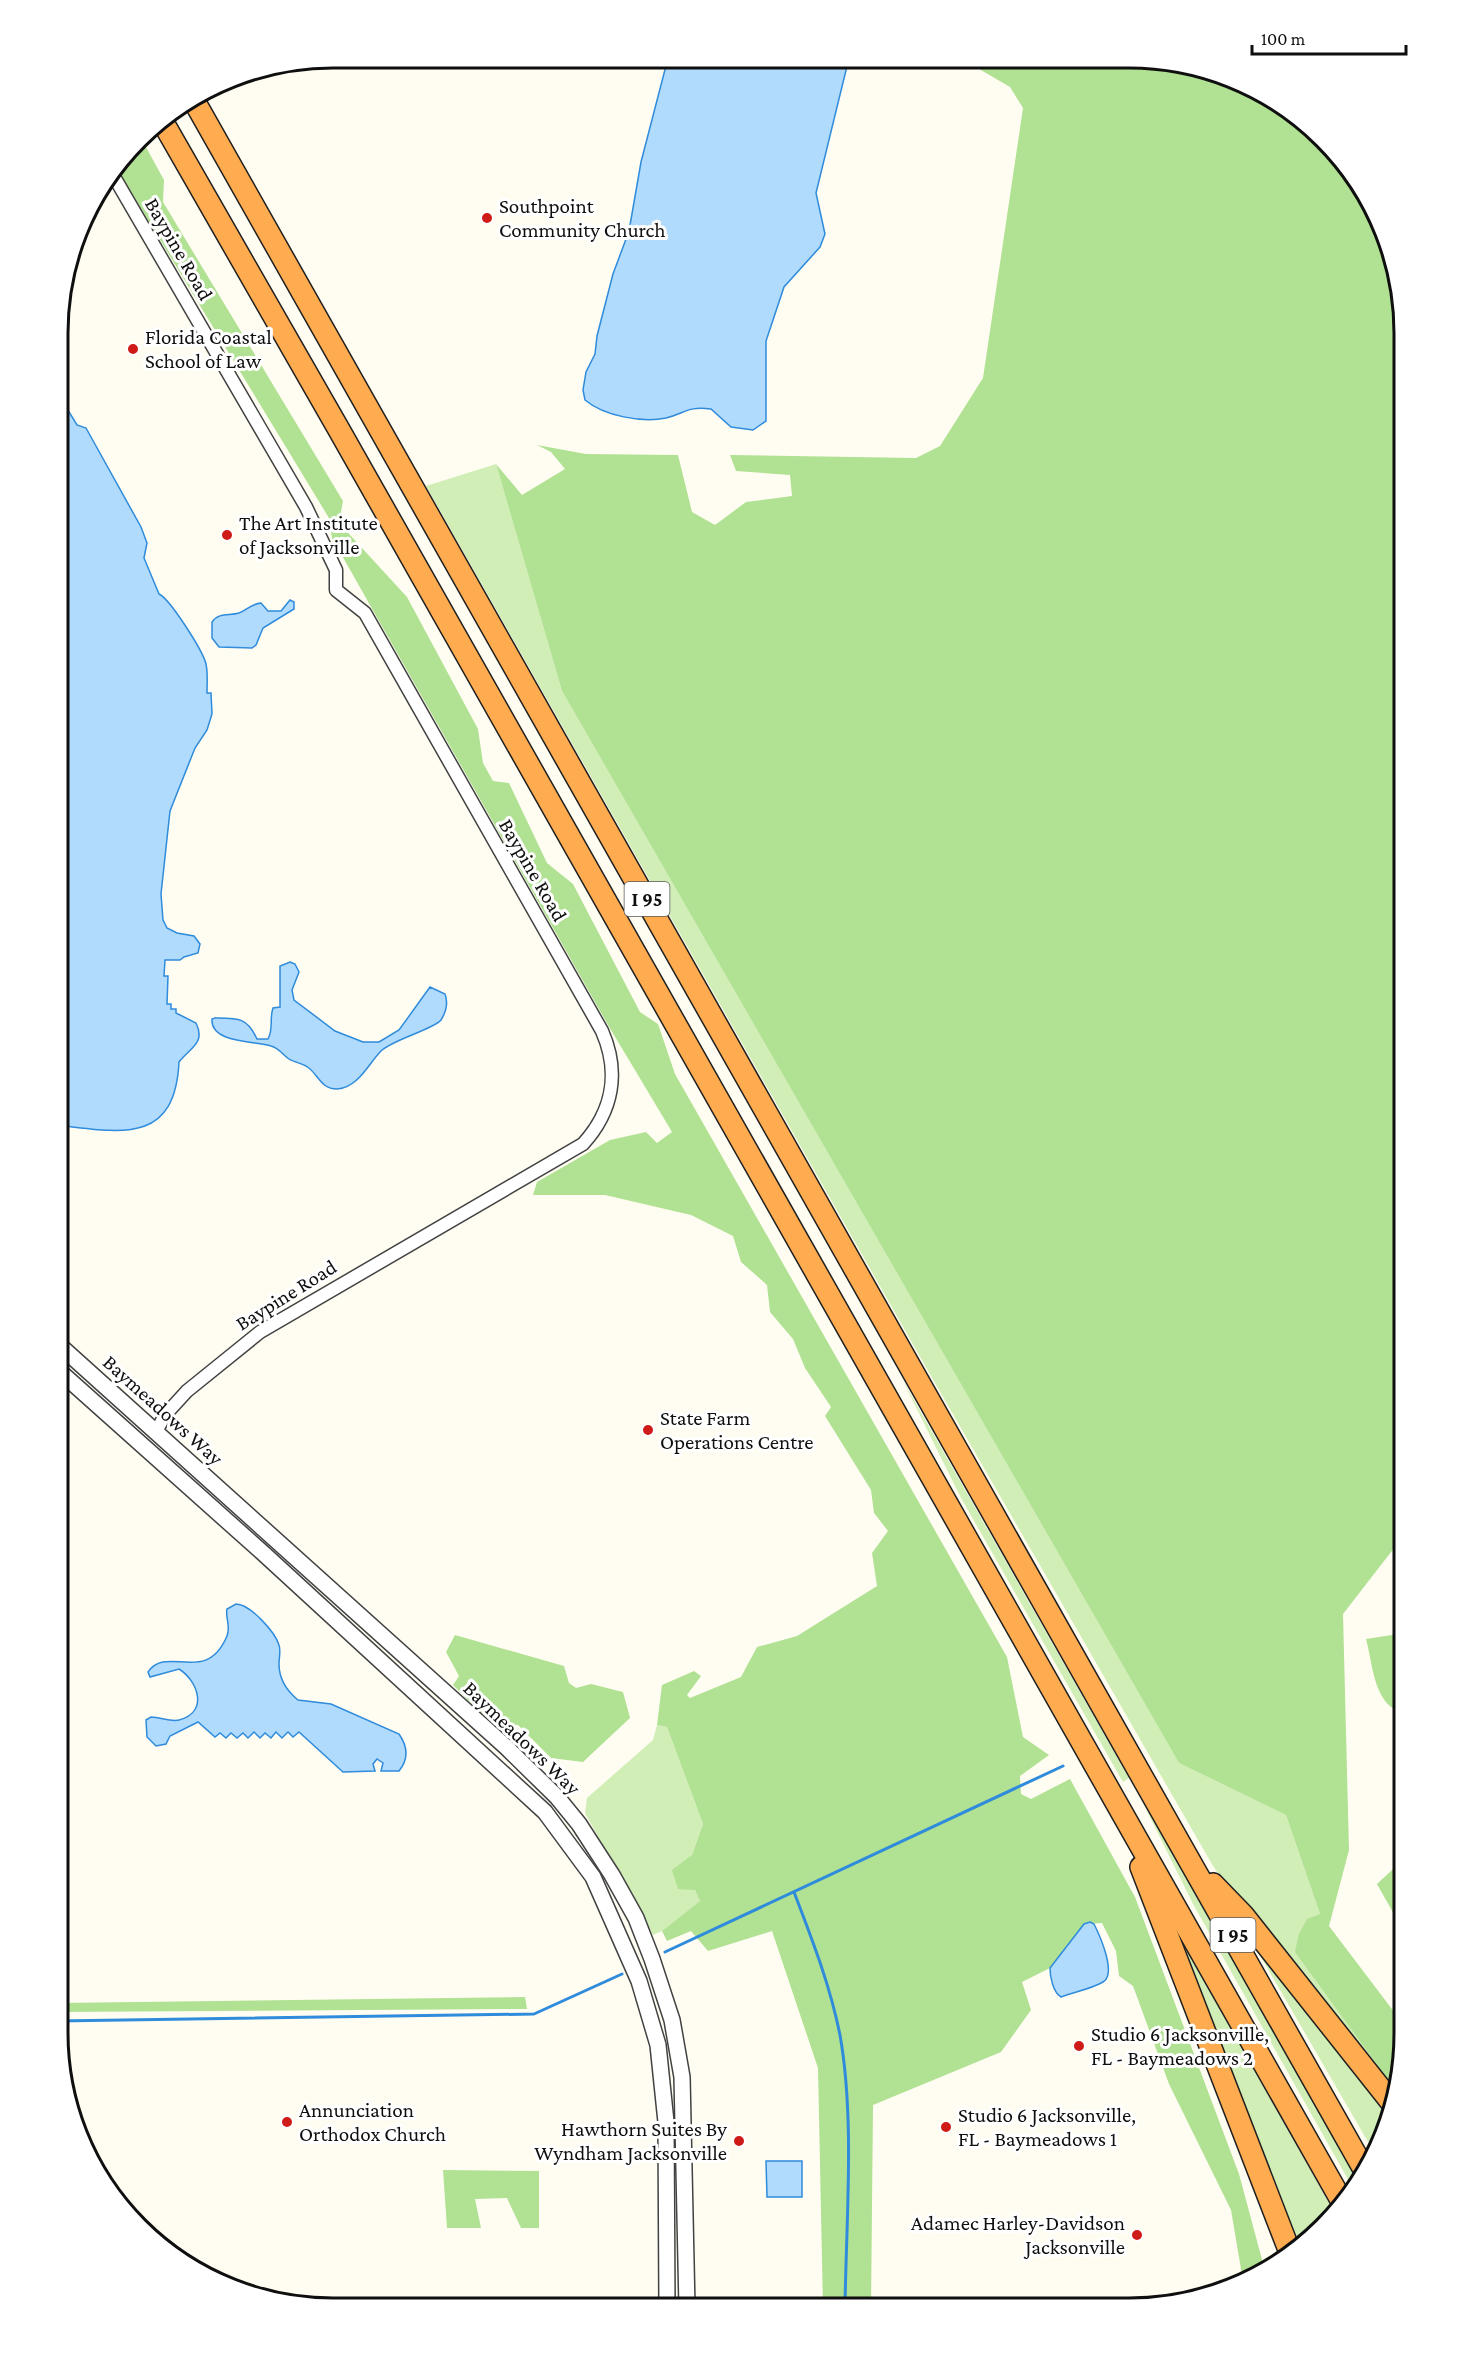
<svg xmlns="http://www.w3.org/2000/svg" width="1462" height="2366" font-family="'Crimson Pro',serif">
<style>
.green{fill:#d0eeb6}
.forest{fill:#b1e193}
.water{fill:#b0dbfc;stroke:#2f8bdb;stroke-width:1.5}
.lines{fill:none;stroke-linecap:round;stroke-linejoin:round}
.stream{stroke:#2f8bdb;stroke-width:3}
.minor-casing{stroke:#424242;stroke-width:15}
.tertiary-casing{stroke:#424242;stroke-width:18}
.motorway-casing{stroke:#202020;stroke-width:24}
.minor{stroke:#fff;stroke-width:12}
.tertiary{stroke:#fff;stroke-width:15}
.motorway{stroke:#ffab4f;stroke-width:21}
.poi-dot{fill:#cf1b17;stroke:#fff;stroke-width:2}
.labels{text-anchor:middle;dominant-baseline:central;stroke-width:6;stroke-linejoin:round;paint-order:stroke}
.shield{fill:#fff;stroke:#575757;stroke-width:1.5}
.shield-label{font-size:20px;font-weight:bold;fill:#0f0f0f}
.poi-label{font-size:21px;fill:#0f0f0f;stroke:#fff;text-anchor:start}
.street-label{font-size:21px;fill:#0f0f0f;stroke:#fff}
.rim{fill:none;stroke:#0f0f0f;stroke-width:3}
</style>
<rect width="100%" height="100%" fill="#fffdf1"/>
<g class="green">
<path d="M496,464L562,691L1179,1763L1286,1815L1320,1914L1296,1952L1383,2073V2081L1241,1907L1213,1866L927,1369L426,486Z"/>
<path d="M902,1379L1129,1778L1123,1782L961,1498Z"/>
<path d="M657,1725L667,1727L703,1824L692,1855L695,1890L700,1901L662,1931L653,1935L585,1813L587,1798L653,1740Z"/>
<path d="M1141,1799L1359,2182L1354,2190L1193,1904Z"/>
<path d="M1232,1907L1391,2111L1384,2138L1375,2154Z"/>
<path d="M1187,1951L1335,2214L1298,2251L1183,1954Z"/>
</g>
<g class="forest">
<path d="M962,59H1165L1235,78L1297,114L1348,165L1384,228L1405,333V1534L1343,1614L1349,1850L1329,1926L1404,2025V2051L1394,2095L1383,2081V2073L1295,1952L1299,1934L1307,1919L1320,1914L1286,1815L1179,1763L562,691L496,464L522,495L565,469L551,452L537,445L586,454L678,455L692,512L715,525L746,502L792,496L790,475L736,471L730,455L916,458L940,446L983,378L1023,108L1010,87Z"/>
<path d="M141,138L164,180L163,202L343,501L339,523L407,597L478,729L483,763L493,781L509,783L547,863L573,884L640,1012L658,1024L675,1074L1007,1657L1023,1737L1049,1755L1020,1776L1021,1794L1031,1799L1070,1779L1135,1897L1239,2174L1264,2267L1263,2271L1239,2285L1242,2275L1231,2210L1169,2084L1133,1986L1119,1976L1116,1951L1102,1923L1084,1924L1050,1968L1022,1982L1031,2010L1001,2052L873,2105L871,2308H823L818,2068L772,1931L708,1951L691,1931L667,1941L662,1931L700,1901L695,1890L678,1889L672,1870L692,1855L703,1824L667,1727L657,1725L662,1685L694,1671L701,1676L687,1695L690,1698L741,1677L757,1647L797,1636L877,1586L872,1553L888,1531L874,1513L871,1490L825,1416L831,1407L805,1368L793,1339L770,1312L767,1285L741,1262L733,1236L691,1215L605,1195H533L537,1182L610,1140L646,1132L657,1143L672,1132L608,1025L332,538L329,518L117,169Z"/>
<path d="M1405,1633V1713C1374,1708 1373,1665 1366,1639Z"/>
<path d="M455,1635L564,1666L569,1683L576,1688L591,1684L623,1692L630,1718L583,1762L551,1758L518,1725L492,1724L453,1685L459,1676L446,1652Z"/>
<path d="M1404,1859V1921L1395,1916L1377,1884Z"/>
<path d="M525,1997L527,2009L57,2012V2003Z"/>
<path d="M443,2170L539,2171V2228H521L507,2198L475,2199L481,2228H447Z"/>
</g>
<g class="water">
<path d="M668,58H849L816,193L825,234L820,247L784,287L766,341V421L753,430L731,427L711,409C687,406 686,413 666,418C642,423 604,416 585,400L583,390L586,372L595,354L597,336L613,274L629,231L641,162Z"/>
<path d="M59,402H63L77,425L86,428L141,527L147,543L144,558L159,594C170,599 203,651 206,664C208,673 207,684 207,693H211L212,714L207,730L195,748L170,811L161,894L163,920L167,928L177,933L194,936L200,944L198,953L184,957L180,960H165L164,976H168L167,1004H171V1009H176V1013L196,1023C206,1043 190,1048 179,1062C175,1144 122,1133 58,1125Z"/>
<path d="M290,600L294,602V609L263,628L256,645L252,648L219,647L212,638V622C219,612 229,616 239,613C247,610 251,604 261,603L268,611H281Z"/>
<path d="M290,962L295,964L299,972L292,990L294,1000L335,1031L363,1042H379L399,1030L430,987L445,994C448,1002 446,1012 441,1020C434,1029 392,1040 381,1051C369,1063 358,1088 337,1089C322,1089 319,1077 310,1069C304,1063 295,1063 289,1059C283,1055 279,1048 271,1046C254,1041 210,1043 212,1019L215,1018C238,1018 247,1017 257,1039H268C274,1028 269,1019 273,1008L280,1007V966Z"/>
<path d="M236,1604C250,1604 275,1632 279,1645C281,1650 279,1658 279,1664C279,1679 287,1691 298,1700L331,1704L399,1734C408,1747 409,1759 399,1771H381L383,1763L377,1759L373,1764L375,1771L343,1772L299,1732L293,1737L288,1732L282,1738L276,1732L271,1738L265,1733L260,1738L254,1732L248,1738L243,1733L237,1738L231,1733L226,1738L220,1733L215,1737L198,1722L170,1736L166,1744L156,1746L147,1737L146,1720L151,1717C160,1717 170,1722 179,1720C209,1712 198,1681 179,1669L150,1677L148,1672C167,1644 206,1686 227,1636C231,1626 225,1617 227,1609Z"/>
<path d="M1090,1922L1094,1924C1100,1936 1117,1974 1103,1982C1091,1989 1074,1992 1061,1997C1053,1992 1050,1977 1050,1968L1084,1924Z"/>
<path d="M766,2161H802V2197H767Z"/>
</g>
<g class="lines">
<g class="stream">
<path d="M794,1892C812,1939 830,1985 840,2035C855,2119 846,2222 845,2308"/>
<path d="M665,1952L1063,1766"/>
<path d="M57,2021L534,2014L622,1974"/>
</g>
<g class="minor-casing">
<g id="minor">
<path d="M113,175L306,507L336,570V590L365,613L602,1031C620,1072 613,1111 583,1144L260,1332L187,1391L165,1415L156,1432"/>
<path d="M1402,1601H1405"/>
</g>
</g>
<g class="tertiary-casing">
<g id="tertiary">
<path d="M58,1344L506,1747L557,1797L579,1824L612,1875L636,1918L652,1959L672,2020L682,2077L687,2308"/>
<path d="M58,1370L263,1553L545,1812L593,1877L639,1981L658,2045L666,2122L667,2308"/>
</g>
</g>
<g class="motorway-casing">
<g id="motorway">
<path d="M193,99L1365,2171"/>
<path d="M161,119L338,428L1344,2205"/>
<path d="M1141,1867L1291,2255"/>
<path d="M1213,1884L1243,1915L1392,2103"/>
</g>
</g>
<use href="#minor" class="minor"/>
<use href="#tertiary" class="tertiary"/>
<use href="#motorway" class="motorway"/>
</g>
<g class="poi-dot">
<circle cx="487" cy="218" r="6"/>
<circle cx="133" cy="349" r="6"/>
<circle cx="227" cy="535" r="6"/>
<circle cx="648" cy="1430" r="6"/>
<circle cx="1079" cy="2046" r="6"/>
<circle cx="287" cy="2122" r="6"/>
<circle cx="946" cy="2127" r="6"/>
<circle cx="739" cy="2141" r="6"/>
<circle cx="1137" cy="2235" r="6"/>
</g>
<g class="labels">
<g class="shield">
<rect x="624.5" y="882" width="45" height="34" rx="4.5"/>
<rect x="1210.5" y="1918" width="45" height="34" rx="4.5"/>
</g>
<g class="shield-label">
<text x="647" y="899">I 95</text>
<text x="1233" y="1935">I 95</text>
</g>
<g class="poi-label">
<text x="499" y="206">Southpoint<tspan x="499" dy="24">Community Church</tspan></text>
<text x="145" y="337">Florida Coastal<tspan x="145" dy="24">School of Law</tspan></text>
<text x="239" y="523">The Art Institute<tspan x="239" dy="24">of Jacksonville</tspan></text>
<text x="660" y="1418">State Farm<tspan x="660" dy="24">Operations Centre</tspan></text>
<text x="1091" y="2034">Studio 6 Jacksonville,<tspan x="1091" dy="24">FL - Baymeadows 2</tspan></text>
<text x="299" y="2110">Annunciation<tspan x="299" dy="24">Orthodox Church</tspan></text>
<text x="958" y="2115">Studio 6 Jacksonville,<tspan x="958" dy="24">FL - Baymeadows 1</tspan></text>
<text x="727" y="2129" text-anchor="end">Hawthorn Suites By<tspan x="727" dy="24">Wyndham Jacksonville</tspan></text>
<text x="1125" y="2223" text-anchor="end">Adamec Harley-Davidson<tspan x="1125" dy="24">Jacksonville</tspan></text>
</g>
<g class="street-label">
<text transform="translate(179 249) rotate(60)">Baypine Road</text>
<text transform="translate(533 870) rotate(60)">Baypine Road</text>
<text transform="translate(286 1295) rotate(-32)">Baypine Road</text>
<text transform="translate(163 1410) rotate(42)">Baymeadows Way</text>
<text transform="translate(522 1738) rotate(44)">Baymeadows Way</text>
</g>
</g>
<path d="M0 0H1462V2366H0ZM333 68H1129A265 265 0 0 1 1394 333V2033A265 265 0 0 1 1129 2298H333A265 265 0 0 1 68 2033V333A265 265 0 0 1 333 68Z" fill="#fff" fill-rule="evenodd"/>
<path class="rim" d="M333 68H1129A265 265 0 0 1 1394 333V2033A265 265 0 0 1 1129 2298H333A265 265 0 0 1 68 2033V333A265 265 0 0 1 333 68Z"/>
<path d="M1252 45v9h154v-9" fill="none" stroke="#0f0f0f" stroke-width="3"/>
<text x="1261" y="45" font-size="18" fill="#0f0f0f" stroke="#ffffff" stroke-width="4.5" paint-order="stroke">100 m</text>
</svg>
